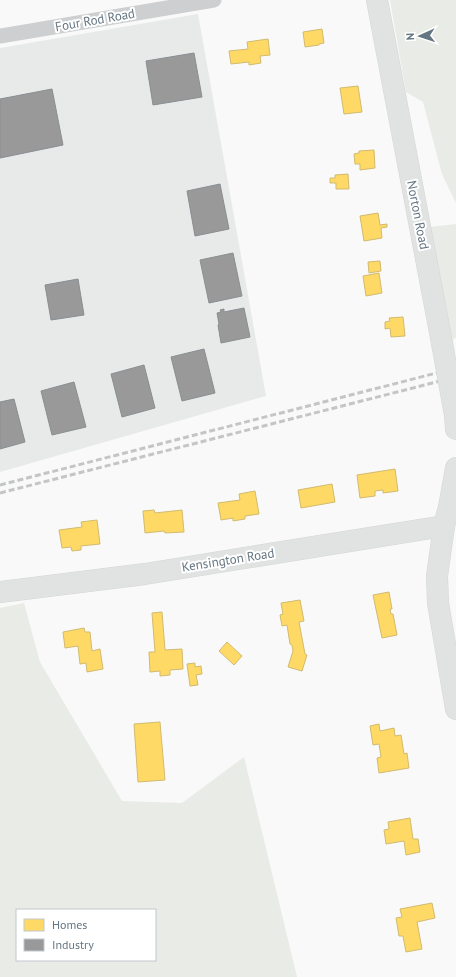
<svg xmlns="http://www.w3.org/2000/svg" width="456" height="977" font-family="'PT Sans',sans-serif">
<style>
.built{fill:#e8e9e9}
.green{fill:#e8ebe6;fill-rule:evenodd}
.homes{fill:#ffd966;stroke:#d1bb6f}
.industry{fill:#999;stroke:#898e92}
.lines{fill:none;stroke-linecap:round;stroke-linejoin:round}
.secondary-casing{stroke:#d5d6d7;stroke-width:22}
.street{stroke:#cecfd0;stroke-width:15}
.secondary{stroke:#e1e2e2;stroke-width:21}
.rail{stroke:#c3c5c6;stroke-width:3;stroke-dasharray:6 3;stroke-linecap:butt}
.secondary-bridge-casing{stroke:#d5d6d7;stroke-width:22;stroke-linecap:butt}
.secondary-bridge{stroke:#e1e2e2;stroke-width:21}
.labels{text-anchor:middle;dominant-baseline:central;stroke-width:4;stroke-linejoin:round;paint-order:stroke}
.street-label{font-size:13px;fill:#657683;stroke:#fff}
</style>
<rect width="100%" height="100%" fill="#f9f9f9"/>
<path class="built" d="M198,14L266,396L0,472V48Z"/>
<g class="green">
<path d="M390,0H456V203L442,174L423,102L406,92Z"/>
<path d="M456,224V338L452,339L430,227Z"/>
<path d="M24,603L40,662L122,801L182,803L244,757L297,977H0V608ZM17,910H155V960H17Z"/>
</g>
<g class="homes">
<path d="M322,29L324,43L319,44V45L305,47L303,32Z"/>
<path d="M268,39L270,55L260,56L261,63L249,65V62L231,64L229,51L248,49L247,42Z"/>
<path d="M358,86L362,112L344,114L340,88Z"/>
<path d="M374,150L375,168L360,170V164H355L354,154L359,153V151Z"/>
<path d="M348,174L349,189H336V183H330V178H335V175Z"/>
<path d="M378,213L380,225L387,224V227L381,228L382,238L364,241L360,216Z"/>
<path d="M380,261L381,271L369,273L368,262Z"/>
<path d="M379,273L382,293L366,296L363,276Z"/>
<path d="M403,317L405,336L391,337L390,328L385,329V322L390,321L389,318Z"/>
<path d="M395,469L398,491L383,493V490L375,491V496L360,498L357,475Z"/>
<path d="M332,484L335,502L301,508L298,490Z"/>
<path d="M255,491L259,514L245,516V519L233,521V518L221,520L218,503L240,500L239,494Z"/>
<path d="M154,510L155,513L182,510L184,532L165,533L164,531L145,533L143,511Z"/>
<path d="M97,520L100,544L81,546V550L72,551L71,547L62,548L59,530L82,527L81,522Z"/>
<path d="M389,592L392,609H390L391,614H393L397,635L382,638L373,595Z"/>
<path d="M300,600L304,621L299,622L305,654L307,655L302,671L288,667L293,651L292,645L290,644L287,625L282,626L280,615L283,614L281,603Z"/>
<path d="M162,612L165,650L182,649L183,669L170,670V675L160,676V671L150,672L149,652H155L152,613Z"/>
<path d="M84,628L85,632H90L92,651L100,649L103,669L87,672L86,663L80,664L78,646L65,648L63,632Z"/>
<path d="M227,642L242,656L234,665L219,651Z"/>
<path d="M195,663V667L201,666L202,674L196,675L198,685L190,686L187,664Z"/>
<path d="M160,722L165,780L138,782L134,724Z"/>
<path d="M379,724L380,731L394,728L395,736L401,735L404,754L407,753L409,768L379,773L377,758L381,757L379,744L373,745L370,726Z"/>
<path d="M410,818L413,839H418L420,852L406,855L404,841L386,844L384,830L389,829L388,822Z"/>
<path d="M432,903L435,918L417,922L422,949L406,952L403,936H399L396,918L402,917L400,909Z"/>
</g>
<g class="industry">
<path d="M194,53L202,97L153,105L146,61Z"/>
<path d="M52,89L63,145L0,158V99Z"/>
<path d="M220,184L229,229L195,236L187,191Z"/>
<path d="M233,253L242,296L209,303L200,260Z"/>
<path d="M78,279L84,315L51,320L45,285Z"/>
<path d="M244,308L250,337L221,343L218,325L219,324L217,313L221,312L220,310L224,309V312Z"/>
<path d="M204,349L215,393L182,401L171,357Z"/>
<path d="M144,365L155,408L122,417L111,374Z"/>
<path d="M74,382L86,427L52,435L41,391Z"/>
<path d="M14,399L25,442L0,449V402Z"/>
</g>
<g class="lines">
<g class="secondary-casing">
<g id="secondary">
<path d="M377,0L442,343"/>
<path d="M455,415L456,429"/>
<path d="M456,468L449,507L444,526L437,576L438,603L456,709"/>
<path d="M0,592L145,574L444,526"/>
</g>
</g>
<path class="street" d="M0,36L214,0"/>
<use href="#secondary" class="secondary"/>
<g class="rail">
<path d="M0,485L456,368"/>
<path d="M0,493L456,377"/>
</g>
<g class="secondary-bridge-casing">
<path id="secondary-bridge" d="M442,343L455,415"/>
</g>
<use href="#secondary-bridge" class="secondary-bridge"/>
</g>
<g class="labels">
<g class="street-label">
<text transform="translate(95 20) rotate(-10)">Four Rod Road</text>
<text transform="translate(418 215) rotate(79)">Norton Road</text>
<text transform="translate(228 560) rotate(-9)">Kensington Road</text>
</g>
</g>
<rect x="16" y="909" width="140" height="52" fill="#ffffff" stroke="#c1c8cd"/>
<rect x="24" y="919" width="20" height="12" fill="#ffd966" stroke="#c1c8cd"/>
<text x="52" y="929" font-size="12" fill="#657683">Homes</text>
<rect x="24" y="939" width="20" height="12" fill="#999999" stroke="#c1c8cd"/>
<text x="52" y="949" font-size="12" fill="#657683">Industry</text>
<g transform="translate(420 36) rotate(267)" stroke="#ffffff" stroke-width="3" paint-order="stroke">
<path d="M0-3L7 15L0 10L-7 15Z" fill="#657683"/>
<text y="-6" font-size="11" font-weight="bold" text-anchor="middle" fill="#657683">N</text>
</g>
</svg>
